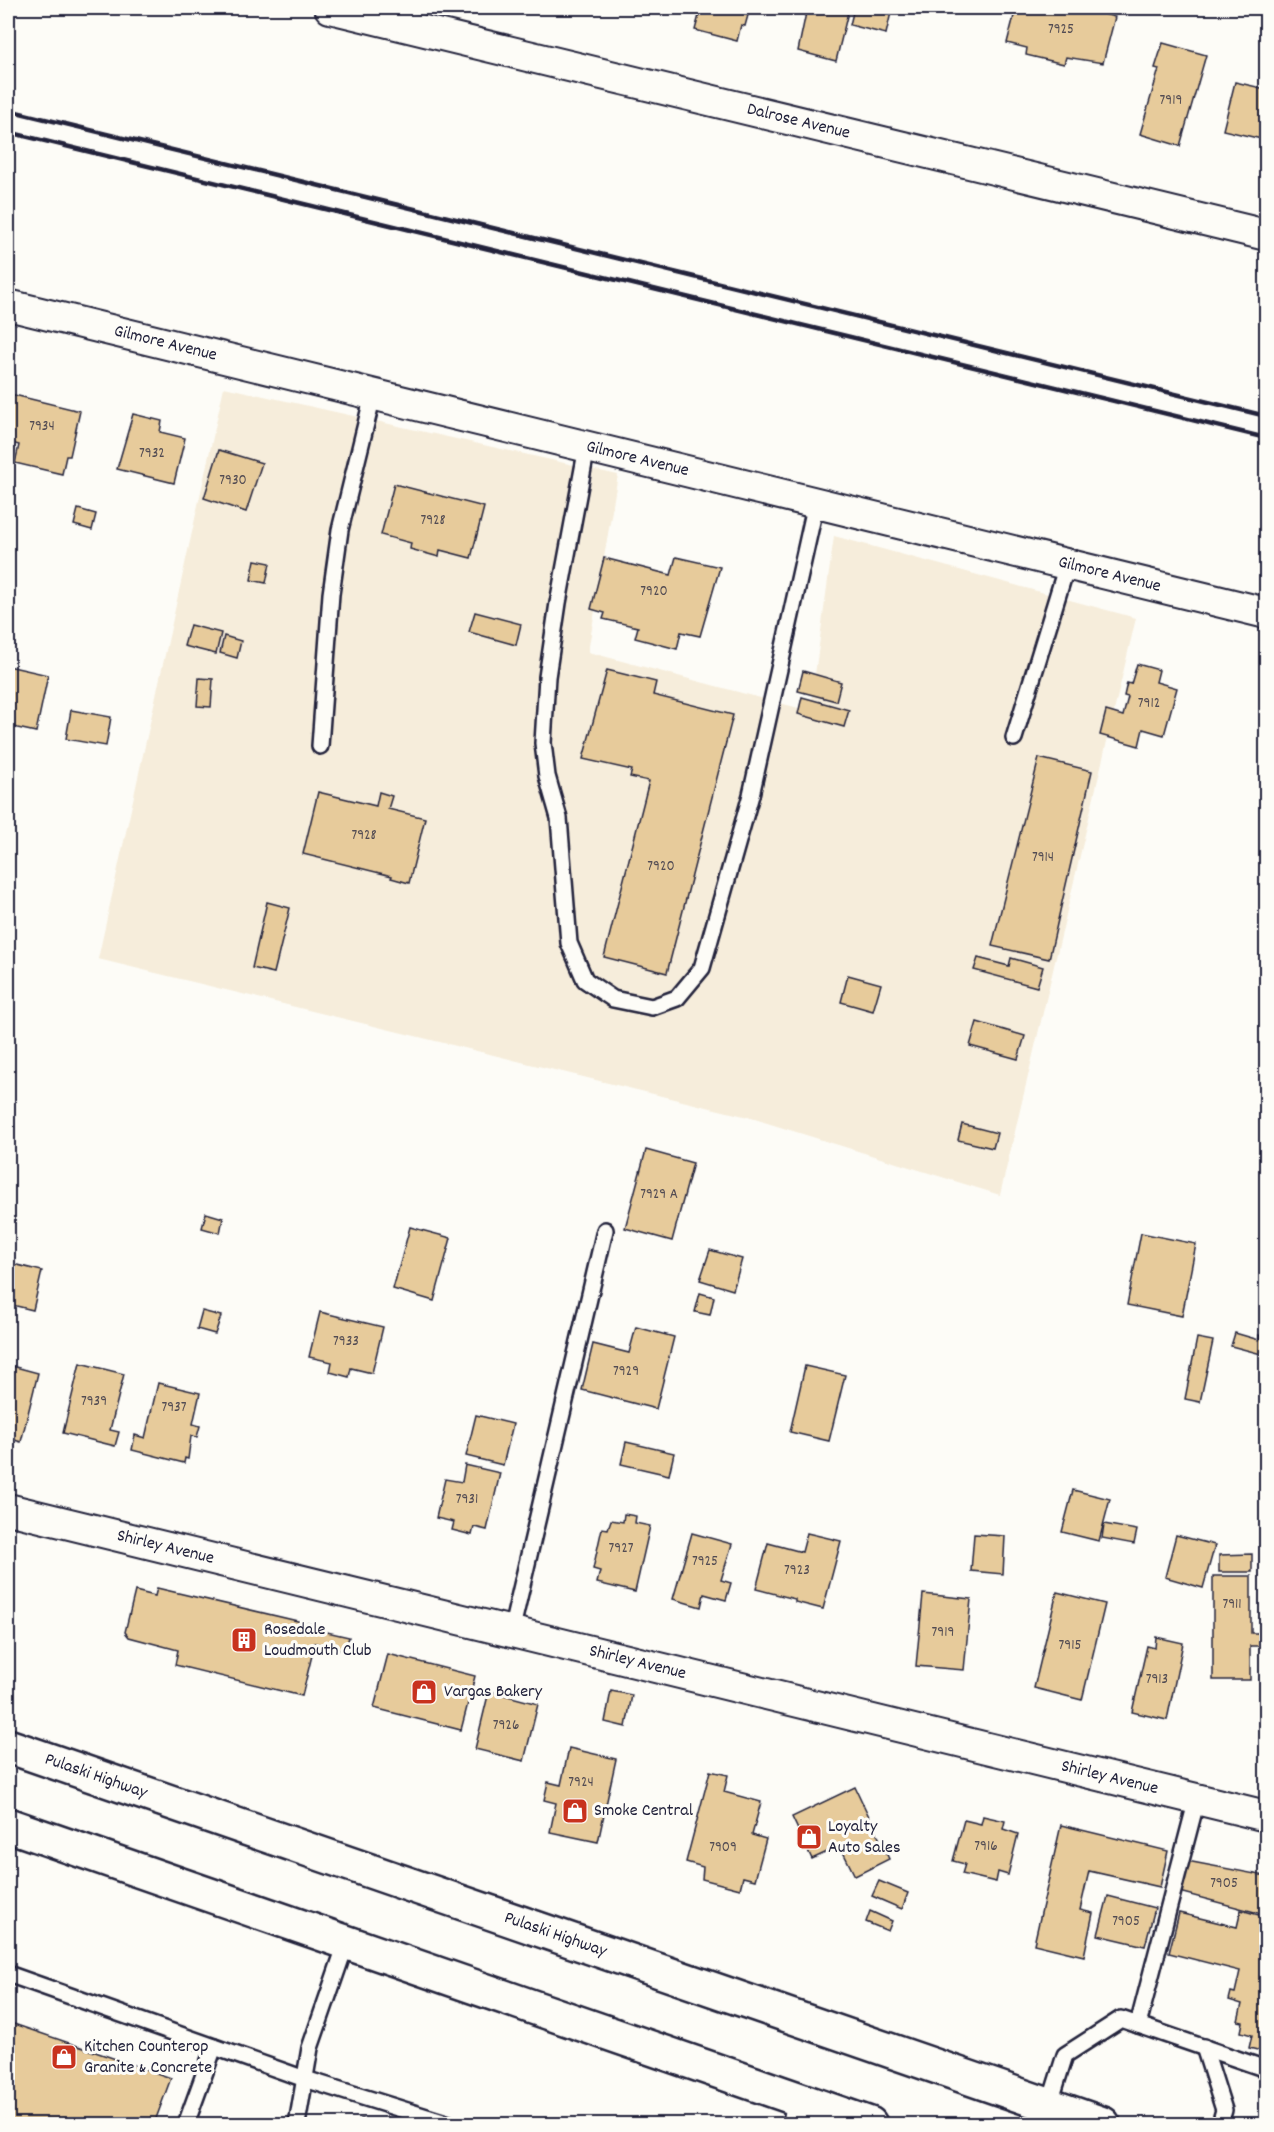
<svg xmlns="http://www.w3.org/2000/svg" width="1274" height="2132" font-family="Dekko,sans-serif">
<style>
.built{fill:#f6eddb}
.building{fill:#e7cb9b;stroke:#22223b;stroke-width:1.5}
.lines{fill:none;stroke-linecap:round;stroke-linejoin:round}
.service-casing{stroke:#22223b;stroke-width:20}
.minor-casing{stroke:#22223b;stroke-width:34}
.trunk-casing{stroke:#22223b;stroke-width:38}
.service{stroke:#fdfcf7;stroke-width:15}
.minor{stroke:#fdfcf7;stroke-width:30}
.trunk{stroke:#fdfcf7;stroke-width:33}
.rail{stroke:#22223b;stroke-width:4.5}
.labels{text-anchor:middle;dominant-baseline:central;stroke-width:6;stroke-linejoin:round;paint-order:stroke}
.number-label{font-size:15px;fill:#534c53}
.street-label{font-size:18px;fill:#22223b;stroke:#fdfcf7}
.poi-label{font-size:18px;fill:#22223b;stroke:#fdfcf7;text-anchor:start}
</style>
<rect width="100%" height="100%" fill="#fdfcf7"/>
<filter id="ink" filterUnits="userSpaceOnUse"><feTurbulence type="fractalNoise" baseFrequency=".0167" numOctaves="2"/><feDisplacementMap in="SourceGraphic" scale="12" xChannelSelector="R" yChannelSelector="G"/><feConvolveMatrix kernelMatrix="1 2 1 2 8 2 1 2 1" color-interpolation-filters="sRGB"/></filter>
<g filter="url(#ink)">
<path class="built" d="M224,387L618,475L588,652L810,711L834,536L1136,618L1000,1195L748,1117L98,959Z"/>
<g class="building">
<path d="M701,8H750L745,26L741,25L737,41L695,30Z"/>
<path d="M807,8H849L836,61L798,51Z"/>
<path d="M854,8H892L886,34L850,25Z"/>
<path d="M1016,8H1091L1097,9L1096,12L1115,17L1103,63L1066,57L1064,64L1026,55L1027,48L1007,43Z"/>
<path d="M1163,43L1206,55L1180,146L1140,134L1159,69L1155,68Z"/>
<path d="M1235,82L1266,89V140L1223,130Z"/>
<path d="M10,394L80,411L70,456H66L62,474L15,463L19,445L8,442V397Z"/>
<path d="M133,414L162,421L160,432L185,438L174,483L117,469Z"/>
<path d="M219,450L262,463L246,512L204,498Z"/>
<path d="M394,484L484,507L471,558L440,550L439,557L410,549L411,543L381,535Z"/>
<path d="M78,509L96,514L92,530L74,525Z"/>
<path d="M676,557L720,567L700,636L681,632L677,649L635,638L638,627L603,619L605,613L591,609L604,558L671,575Z"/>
<path d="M255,560L270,563L266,583L251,580Z"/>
<path d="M475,612L521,624L516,645L469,632Z"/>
<path d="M190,625L221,633L216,654L184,646Z"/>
<path d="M224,636L241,641L237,658L220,653Z"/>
<path d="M1137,664L1159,670L1156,682L1177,688L1164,735L1143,729L1139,746L1100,735L1106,711L1123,716L1128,697L1124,696L1127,683L1131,684Z"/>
<path d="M8,666L48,675L36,732L8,726Z"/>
<path d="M607,670L656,682L653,695L733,715L667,973L604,957L649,781L630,777L632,770L583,759Z"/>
<path d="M803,671L841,682L836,701L798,691Z"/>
<path d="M199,678L213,679L211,707L197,706Z"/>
<path d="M802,697L849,710L844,727L798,714Z"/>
<path d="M71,710L111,717L106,746L66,739Z"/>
<path d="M1039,758L1092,771L1049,959L992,946Z"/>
<path d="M318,792L376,806L379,792L392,796L388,809L425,818L409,883L391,878L392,876L303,854Z"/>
<path d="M267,902L290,908L274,973L252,968Z"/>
<path d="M978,958L1009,966L1011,958L1043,967L1037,987L974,970Z"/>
<path d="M848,975L881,984L873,1011L841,1002Z"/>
<path d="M977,1022L1025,1036L1018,1059L970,1046Z"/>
<path d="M962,1124L997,1133L993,1148L958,1140Z"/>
<path d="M646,1150L693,1163L672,1241L625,1228Z"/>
<path d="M206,1213L223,1218L220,1233L202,1228Z"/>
<path d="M410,1227L451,1238L434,1301L393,1289Z"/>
<path d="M1141,1233L1196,1244L1182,1316L1127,1305Z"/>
<path d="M710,1250L742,1259L733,1290L700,1280Z"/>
<path d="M9,1263L42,1271L33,1310L8,1304Z"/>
<path d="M700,1293L714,1297L710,1315L695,1312Z"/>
<path d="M202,1311L221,1316L215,1334L197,1329Z"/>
<path d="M320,1312L383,1327L372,1373L351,1368L349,1377L330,1372L332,1362L309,1357Z"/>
<path d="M636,1327L674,1337L656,1409L582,1390L593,1344L629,1353Z"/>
<path d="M1235,1333L1259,1340V1335L1266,1337L1265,1355L1231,1346Z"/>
<path d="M1197,1338L1213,1341L1200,1402L1185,1399Z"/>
<path d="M80,1363L124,1374L110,1430L119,1432L115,1446L63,1433Z"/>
<path d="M8,1365L38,1373L21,1442L8,1438Z"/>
<path d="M805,1366L845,1375L829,1441L790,1432Z"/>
<path d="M158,1383L200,1393L193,1424L200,1426L197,1437L191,1436L188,1459L185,1458L184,1463L132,1450L135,1435L145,1438Z"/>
<path d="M476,1415L513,1424L503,1465L466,1456Z"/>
<path d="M626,1442L674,1453L669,1475L621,1464Z"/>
<path d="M465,1465L500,1473L487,1530L474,1527L472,1535L452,1530L454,1522L436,1518L445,1479L462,1482Z"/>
<path d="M1073,1490L1110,1499L1099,1541L1062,1532Z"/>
<path d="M624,1514L636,1516L635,1523L650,1526L635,1592L597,1583L600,1571L593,1569L602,1528L608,1529L611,1520L623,1522Z"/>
<path d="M1104,1524L1137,1530L1134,1544L1102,1538Z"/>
<path d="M692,1533L732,1544L721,1580L731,1583L726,1600L704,1594L701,1607L673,1599Z"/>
<path d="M807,1533L841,1541L823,1609L795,1602V1599L756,1589L768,1543L802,1552Z"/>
<path d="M974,1534L1005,1536L1003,1574L971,1571Z"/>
<path d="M1176,1535L1215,1545L1203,1588L1165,1577Z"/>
<path d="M1252,1554V1572H1219V1555Z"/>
<path d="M1213,1576H1251V1633H1262V1646H1250V1680H1213Z"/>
<path d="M157,1588L319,1626L318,1630L349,1637L345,1651L315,1643L302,1696L175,1665L178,1650L129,1637L125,1632L135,1591L155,1596Z"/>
<path d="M1057,1592L1105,1604L1082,1700L1034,1688Z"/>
<path d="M923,1594L971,1599L964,1670L916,1666Z"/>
<path d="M1156,1637L1183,1643L1167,1720L1132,1712L1147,1646L1155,1648Z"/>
<path d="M388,1654L475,1676L461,1730L374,1708Z"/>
<path d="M489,1691L538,1704L524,1761L475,1749Z"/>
<path d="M611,1691L632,1695L626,1727L605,1722Z"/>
<path d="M569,1748L616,1759L598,1842L550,1832L556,1803L544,1800L548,1782L561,1785Z"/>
<path d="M710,1771L728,1775L724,1792L761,1802L752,1835L766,1839L755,1880L743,1877L740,1889L702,1879L703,1867L686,1862Z"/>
<path d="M855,1787L889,1859L855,1876L840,1846L812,1859L792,1817Z"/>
<path d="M983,1816L1005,1821L1003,1829L1018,1834L1008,1875L998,1872L996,1882L962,1874L965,1864L953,1861L964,1820L981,1824Z"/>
<path d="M1061,1825L1168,1851L1160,1887L1089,1871L1080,1910L1093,1913L1084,1956L1034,1944Z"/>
<path d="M1187,1861L1266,1876V1915L1179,1892Z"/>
<path d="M879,1881L908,1893L902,1909L872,1896Z"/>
<path d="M1108,1896L1155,1908L1145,1946L1098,1935Z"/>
<path d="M1241,1910L1266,1917V2037L1262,2051L1249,2048L1252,2035L1241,2032L1243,2022L1238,2021L1242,2004L1229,2000L1231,1992L1235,1993L1240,1971L1169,1953L1179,1913L1237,1927Z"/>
<path d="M870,1911L892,1921L888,1931L866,1922Z"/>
<path d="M8,2022L171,2078L154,2124H8Z"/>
<path d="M361,2119L378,2124H359Z"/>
</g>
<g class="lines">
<g class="service-casing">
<g id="service">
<path d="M587,447L558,603L547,677L543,743L547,776L559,818L569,943L585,980L613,999L652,1007L677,998L702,968L751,795L816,503"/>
<path d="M1014,738L1067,565"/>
<path d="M320,746L331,594L340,530L373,395"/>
<path d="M511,1632L605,1230"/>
<path d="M8,1974L305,2079L449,2124"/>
<path d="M1138,2025L1197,1799"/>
<path d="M1204,2047L1224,2110L1220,2124"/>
<path d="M1049,2106L1065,2055L1121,2019L1266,2069"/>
<path d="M186,2124L214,2047"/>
<path d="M297,2124L310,2048L347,1941"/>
<path d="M791,2124L795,2098"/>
</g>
</g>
<g class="minor-casing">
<g id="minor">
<path id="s1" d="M330,8L1266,235"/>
<path id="s2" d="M8,305L1266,613"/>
<path id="s3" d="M8,1509L1266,1816"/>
</g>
</g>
<g class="trunk-casing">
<g id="trunk">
<path id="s4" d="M8,1746L1103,2124"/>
<path d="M8,1825L870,2124"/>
</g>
</g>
<use href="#service" class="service"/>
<use href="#minor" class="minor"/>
<use href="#trunk" class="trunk"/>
<g class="rail">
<path d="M8,110L1266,416"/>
<path d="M8,132L1266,438"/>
</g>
</g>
</g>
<defs>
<g id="building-square" transform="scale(1.35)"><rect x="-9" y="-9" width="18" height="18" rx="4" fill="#c8321e" stroke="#fdfcf7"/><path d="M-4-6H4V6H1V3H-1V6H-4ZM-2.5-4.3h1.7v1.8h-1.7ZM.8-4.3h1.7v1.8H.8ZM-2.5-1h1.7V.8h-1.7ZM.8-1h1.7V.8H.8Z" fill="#fff"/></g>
<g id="shop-square" transform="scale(1.35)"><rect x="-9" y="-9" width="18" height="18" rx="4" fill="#c8321e" stroke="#fdfcf7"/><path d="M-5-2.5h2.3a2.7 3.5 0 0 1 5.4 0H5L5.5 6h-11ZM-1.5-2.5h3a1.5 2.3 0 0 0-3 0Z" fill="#fff"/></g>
</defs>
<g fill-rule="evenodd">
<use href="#building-square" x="244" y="1640"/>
<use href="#shop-square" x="424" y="1692"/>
<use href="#shop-square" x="575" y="1811"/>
<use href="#shop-square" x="809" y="1837"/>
<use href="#shop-square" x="64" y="2057"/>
</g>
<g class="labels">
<g class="number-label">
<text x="1061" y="30">7925</text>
<text x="1171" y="101">7919</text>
<text x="42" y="427">7934</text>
<text x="152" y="454">7932</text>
<text x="233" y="481">7930</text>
<text x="433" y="521">7928</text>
<text x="654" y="592">7920</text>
<text x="1149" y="704">7912</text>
<text x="364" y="836">7928</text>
<text x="1043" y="858">7914</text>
<text x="661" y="867">7920</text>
<text x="659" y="1195">7929 A</text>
<text x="346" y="1342">7933</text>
<text x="626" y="1372">7929</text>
<text x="94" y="1402">7939</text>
<text x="174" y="1408">7937</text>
<text x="467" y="1500">7931</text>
<text x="621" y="1549">7927</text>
<text x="705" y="1562">7925</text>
<text x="797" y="1571">7923</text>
<text x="1232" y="1605">7911</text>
<text x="943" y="1633">7919</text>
<text x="1070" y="1646">7915</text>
<text x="1157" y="1680">7913</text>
<text x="506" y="1726">7926</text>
<text x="581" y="1783">7924</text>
<text x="986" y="1847">7916</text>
<text x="723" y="1848">7909</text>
<text x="1224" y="1884">7905</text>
<text x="1126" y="1922">7905</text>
</g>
<g class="street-label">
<text stroke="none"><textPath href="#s1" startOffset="482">Dalrose Avenue</textPath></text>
<text stroke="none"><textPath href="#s2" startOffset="162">Gilmore Avenue</textPath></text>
<text stroke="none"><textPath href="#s2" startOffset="648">Gilmore Avenue</textPath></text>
<text stroke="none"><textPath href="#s2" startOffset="1134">Gilmore Avenue</textPath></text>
<text stroke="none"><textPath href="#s3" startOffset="162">Shirley Avenue</textPath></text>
<text stroke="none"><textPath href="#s3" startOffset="648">Shirley Avenue</textPath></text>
<text stroke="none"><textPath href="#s4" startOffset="93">Pulaski Highway</textPath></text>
<text stroke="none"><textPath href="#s3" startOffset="1134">Shirley Avenue</textPath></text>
<text stroke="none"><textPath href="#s4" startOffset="579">Pulaski Highway</textPath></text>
</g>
<g class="poi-label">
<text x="264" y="1630">Rosedale<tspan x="264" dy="21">Loudmouth Club</tspan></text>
<text x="444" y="1692">Vargas Bakery</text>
<text x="594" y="1811">Smoke Central</text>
<text x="828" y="1827">Loyalty<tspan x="828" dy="21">Auto Sales</tspan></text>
<text x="84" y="2047">Kitchen Counterop<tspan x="84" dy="21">Granite &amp; Concrete</tspan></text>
</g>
</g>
<rect width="1274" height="2132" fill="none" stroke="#fdfcf7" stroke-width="30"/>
<rect x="15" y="15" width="1244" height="2102" fill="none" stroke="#22223b" stroke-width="2" filter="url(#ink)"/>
</svg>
